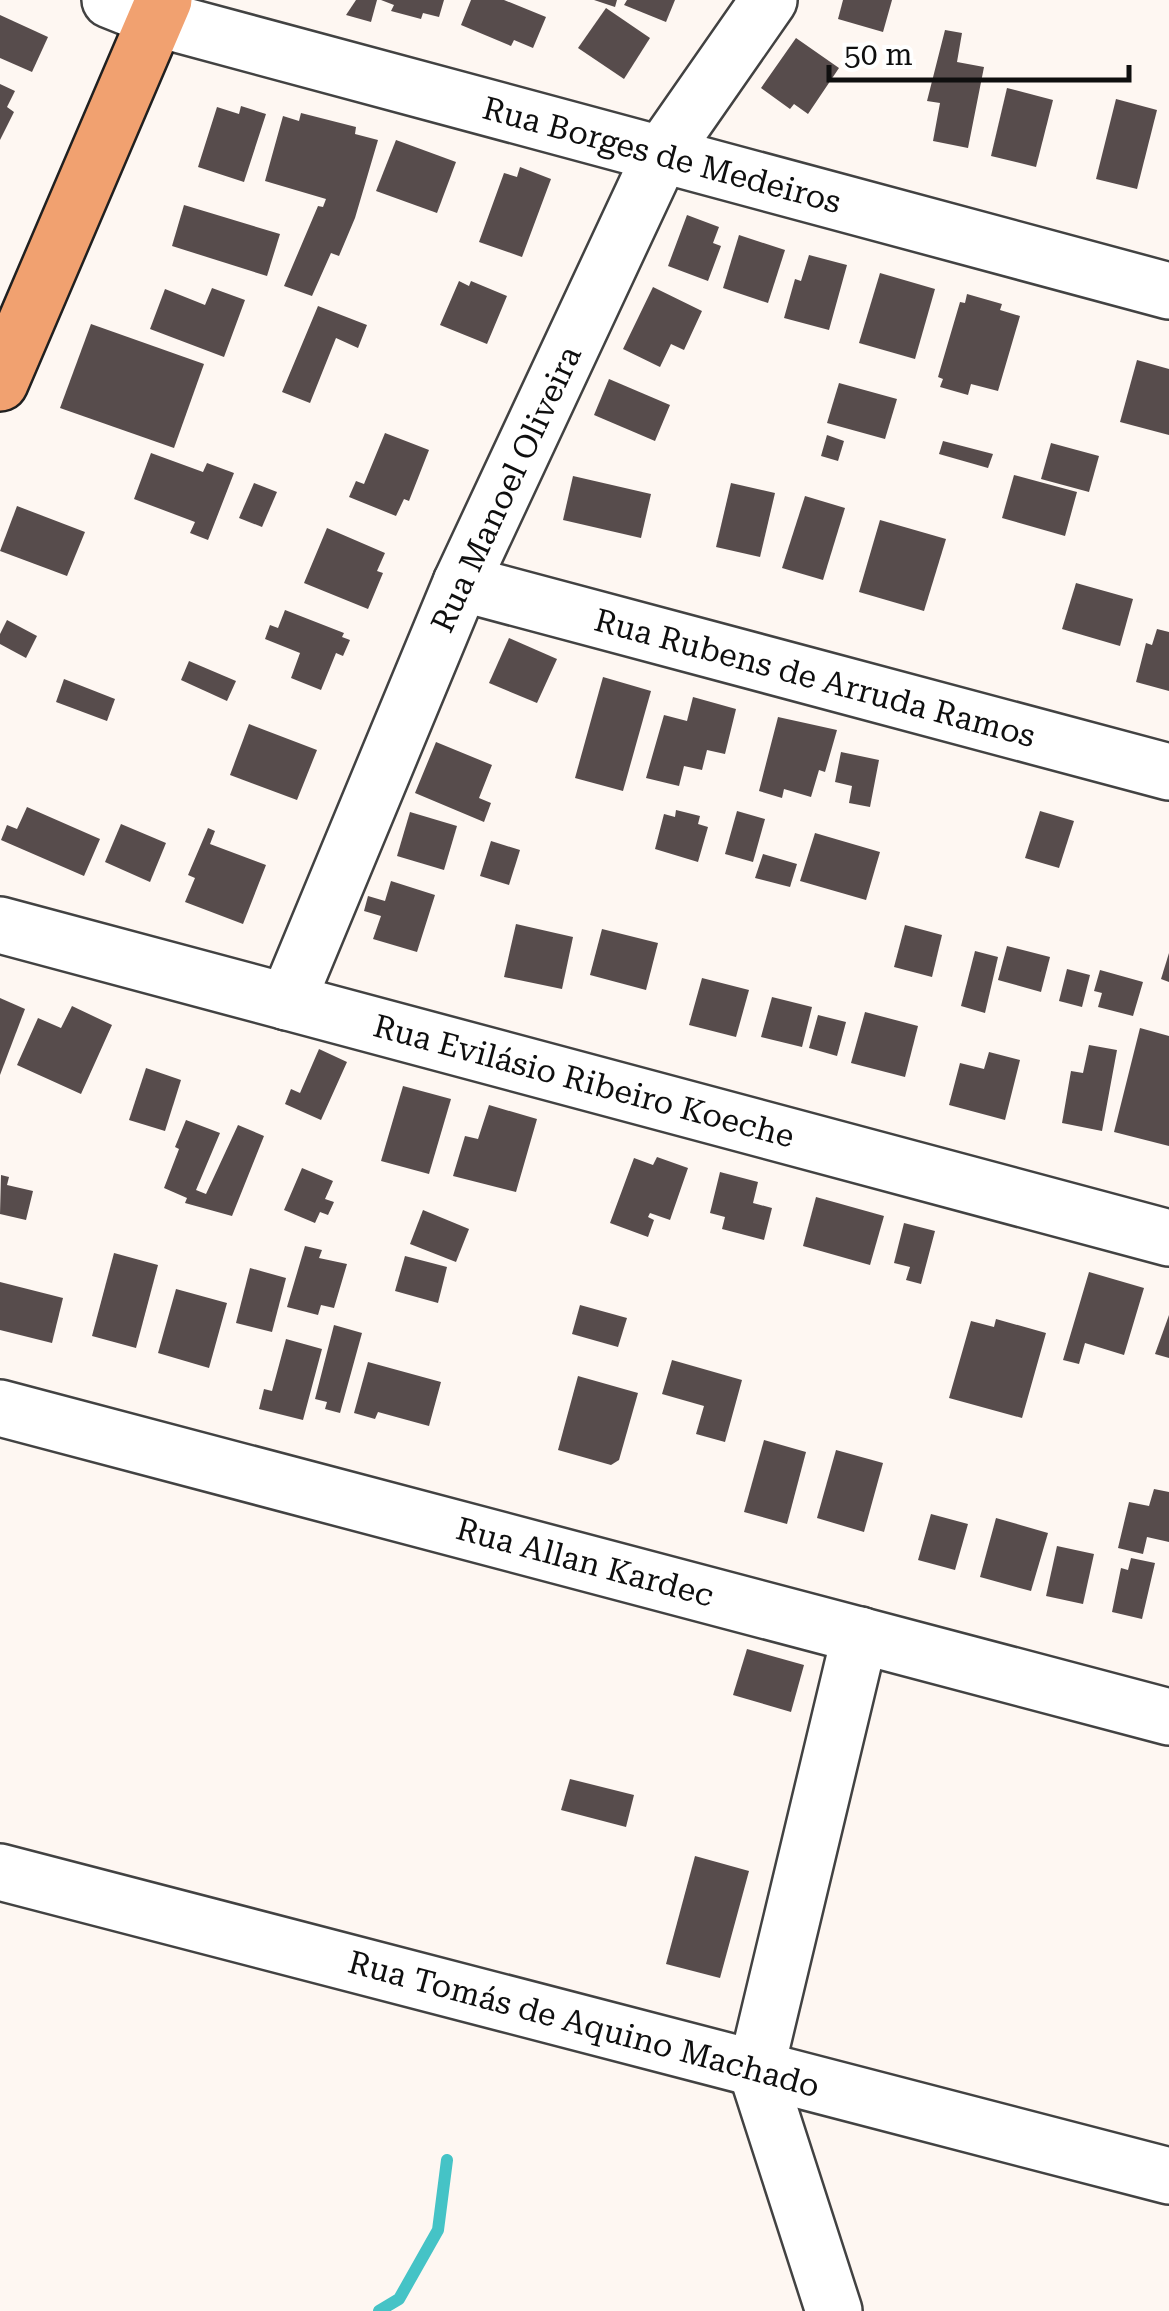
<svg xmlns="http://www.w3.org/2000/svg" width="1169" height="2311" font-family="'Roboto Serif',serif">
<style>
.lines{fill:none;stroke-linecap:round;stroke-linejoin:round}
.stream{stroke:#45c3c6;stroke-width:12}
.building{fill:#574c4c}
.minor-casing{stroke:#424242;stroke-width:60}
.major-casing{stroke:#202020;stroke-width:60}
.minor{stroke:#fff;stroke-width:55}
.major{stroke:#f1a170;stroke-width:55}
.labels{text-anchor:middle;dominant-baseline:central;stroke-width:10;stroke-linejoin:round;paint-order:stroke}
.street-label{font-size:32px;fill:#0f0f0f;stroke:#fff}
</style>
<rect width="100%" height="100%" fill="#fef7f2"/>
<g class="lines">
<path class="stream" d="M379,2311L399,2299L438,2230L447,2160"/>
</g>
<g class="building">
<path d="M356,0H377L371,22L346,15Z"/>
<path d="M381,0H444L439,17L423,13L421,19L391,11L394,5Z"/>
<path d="M471,0H504L546,17L533,48L514,40L511,46L461,25Z"/>
<path d="M594,0H617L615,7Z"/>
<path d="M627,0H675L666,22L624,5Z"/>
<path d="M843,0H892L883,32L838,19Z"/>
<path d="M606,8L650,38L624,79L578,48Z"/>
<path d="M0,15L48,37L32,72L0,58Z"/>
<path d="M945,30L962,33L957,62L984,67L968,148L933,141L940,103L927,101Z"/>
<path d="M796,38L839,68L808,114L794,104L790,109L761,88Z"/>
<path d="M0,84L15,91L7,107L14,112L0,140Z"/>
<path d="M1007,88L1053,100L1036,167L991,156Z"/>
<path d="M1116,99L1157,110L1137,189L1096,179Z"/>
<path d="M241,106L266,114L244,182L198,167L217,107L239,114Z"/>
<path d="M301,113L356,127L355,134L378,140L355,218L339,256L331,253L312,296L284,286L318,206L323,207L326,199L265,181L283,116L299,121Z"/>
<path d="M396,140L456,162L437,213L376,191Z"/>
<path d="M520,167L551,179L522,257L479,242L504,173L517,177Z"/>
<path d="M184,205L280,234L267,276L172,246Z"/>
<path d="M687,215L719,227L713,243L721,246L708,281L668,266Z"/>
<path d="M739,235L785,250L768,303L723,288Z"/>
<path d="M809,255L847,265L829,330L784,318L795,279L801,281Z"/>
<path d="M880,273L935,289L915,359L859,343Z"/>
<path d="M459,281L469,286L471,281L507,296L487,344L440,325Z"/>
<path d="M653,287L702,311L684,350L671,344L660,367L623,349Z"/>
<path d="M212,288L245,300L224,357L150,329L165,289L205,305Z"/>
<path d="M967,294L1002,304L1000,310L1020,316L998,391L971,384L968,395L940,387L943,379L938,377L960,302L965,303Z"/>
<path d="M318,306L367,325L358,348L336,338L310,403L282,392Z"/>
<path d="M91,324L204,364L174,448L60,408Z"/>
<path d="M1137,360L1169,369V435L1120,422Z"/>
<path d="M609,379L670,405L655,441L594,415Z"/>
<path d="M839,383L897,399L885,439L827,423Z"/>
<path d="M385,433L429,450L409,501L404,499L396,516L349,497L356,481L364,484Z"/>
<path d="M827,435L844,441L838,461L821,456Z"/>
<path d="M943,441L993,454L988,468L939,454Z"/>
<path d="M1051,443L1099,456L1089,492L1041,479Z"/>
<path d="M151,453L203,472L207,463L234,473L208,540L190,533L195,522L134,499Z"/>
<path d="M1014,475L1077,492L1065,536L1002,518Z"/>
<path d="M573,476L651,494L641,538L563,520Z"/>
<path d="M254,483L277,492L262,527L239,518Z"/>
<path d="M731,483L775,493L760,557L716,547Z"/>
<path d="M805,496L845,508L823,580L782,568Z"/>
<path d="M17,506L85,532L67,576L0,551Z"/>
<path d="M880,520L946,539L924,611L859,592Z"/>
<path d="M327,528L385,553L377,571L383,573L368,609L304,583Z"/>
<path d="M1076,583L1133,599L1120,646L1062,629Z"/>
<path d="M285,610L344,633L342,637L350,640L343,656L336,653L321,690L291,678L300,653L265,639L270,625L278,628Z"/>
<path d="M7,620L37,636L26,658L0,644V634Z"/>
<path d="M1157,629L1169,632V691L1136,682L1146,643L1152,645Z"/>
<path d="M509,638L557,659L537,703L489,683Z"/>
<path d="M189,661L236,681L227,701L181,680Z"/>
<path d="M603,677L651,691L623,791L575,778Z"/>
<path d="M64,679L115,699L107,721L56,702Z"/>
<path d="M693,697L736,709L725,754L707,750L702,770L684,766L679,786L646,778L664,715L687,721Z"/>
<path d="M778,717L837,730L825,772L819,770L811,797L784,789L782,798L759,791Z"/>
<path d="M249,724L317,750L297,800L230,775Z"/>
<path d="M436,742L492,765L479,798L491,803L484,822L415,793Z"/>
<path d="M841,752L879,760L870,807L849,803L852,786L835,782Z"/>
<path d="M27,807L100,839L84,876L1,840L7,825L17,829Z"/>
<path d="M676,810L700,816L698,824L708,827L698,862L655,849L664,814L675,817Z"/>
<path d="M737,811L765,819L753,862L725,854Z"/>
<path d="M1040,811L1074,821L1059,868L1025,858Z"/>
<path d="M410,812L457,826L444,870L397,856Z"/>
<path d="M121,824L166,843L150,882L105,862Z"/>
<path d="M208,828L215,831L210,844L266,865L243,924L185,902L195,878L188,875Z"/>
<path d="M815,833L880,852L866,900L800,881Z"/>
<path d="M491,841L520,850L509,885L480,876Z"/>
<path d="M763,854L797,864L790,887L755,878Z"/>
<path d="M391,881L435,895L417,952L373,939L381,916L364,911L368,896L385,901Z"/>
<path d="M516,924L573,937L562,989L504,977Z"/>
<path d="M905,925L942,935L932,977L894,967Z"/>
<path d="M602,929L658,943L646,990L590,975Z"/>
<path d="M1007,946L1050,957L1041,992L998,980Z"/>
<path d="M975,951L998,957L985,1013L961,1006Z"/>
<path d="M1169,953V982L1161,979Z"/>
<path d="M1067,969L1090,975L1082,1007L1059,1001Z"/>
<path d="M1100,970L1143,982L1133,1016L1098,1007L1102,993L1094,991Z"/>
<path d="M702,978L749,990L736,1037L689,1025Z"/>
<path d="M772,997L812,1007L802,1047L761,1037Z"/>
<path d="M0,998L25,1009L0,1075Z"/>
<path d="M72,1006L112,1025L81,1094L17,1065L38,1018L61,1028Z"/>
<path d="M865,1012L918,1026L905,1077L851,1063Z"/>
<path d="M818,1015L846,1022L837,1056L809,1048Z"/>
<path d="M1140,1028L1169,1036V1146L1114,1132Z"/>
<path d="M1089,1045L1117,1050L1102,1131L1062,1123L1071,1071L1083,1073Z"/>
<path d="M319,1049L347,1062L321,1120L285,1104L291,1089L300,1093Z"/>
<path d="M989,1052L1020,1060L1005,1120L949,1105L960,1063L984,1069Z"/>
<path d="M146,1068L181,1080L165,1131L129,1120Z"/>
<path d="M403,1086L451,1099L429,1174L381,1161Z"/>
<path d="M489,1105L537,1119L516,1192L453,1176L465,1136L478,1139Z"/>
<path d="M186,1120L220,1133L196,1190L206,1194L238,1125L264,1136L232,1216L185,1203L187,1198L164,1188L179,1149L175,1147Z"/>
<path d="M657,1157L688,1168L670,1220L650,1213L648,1217L654,1220L648,1237L610,1223L634,1158L653,1165Z"/>
<path d="M302,1168L333,1181L325,1199L334,1202L328,1215L320,1212L315,1223L284,1210Z"/>
<path d="M720,1172L758,1182L753,1203L772,1208L764,1240L722,1229L725,1217L710,1213Z"/>
<path d="M1,1175L9,1177L7,1185L33,1191L26,1220L0,1214Z"/>
<path d="M816,1197L884,1216L870,1265L803,1246Z"/>
<path d="M423,1210L469,1229L456,1262L410,1244Z"/>
<path d="M904,1223L935,1231L921,1284L906,1280L910,1267L894,1263Z"/>
<path d="M305,1246L322,1250L319,1258L347,1264L334,1308L321,1305L318,1315L287,1307Z"/>
<path d="M114,1253L158,1265L136,1348L92,1336Z"/>
<path d="M405,1256L447,1267L438,1303L395,1291Z"/>
<path d="M250,1268L286,1278L272,1332L236,1323Z"/>
<path d="M1089,1272L1144,1288L1124,1355L1085,1343L1079,1364L1063,1360Z"/>
<path d="M0,1282L63,1298L52,1343L0,1330Z"/>
<path d="M176,1289L227,1303L209,1368L158,1353Z"/>
<path d="M580,1305L627,1318L618,1347L572,1334Z"/>
<path d="M1169,1315V1358L1155,1354Z"/>
<path d="M996,1319L1046,1333L1022,1418L949,1398L971,1321L994,1327Z"/>
<path d="M334,1325L362,1333L340,1413L325,1409L327,1402L315,1399Z"/>
<path d="M286,1339L322,1349L303,1420L259,1409L264,1389L272,1391Z"/>
<path d="M672,1360L742,1380L725,1442L696,1434L704,1406L662,1394Z"/>
<path d="M368,1362L441,1382L429,1426L378,1412L375,1419L354,1413Z"/>
<path d="M578,1376L638,1393L619,1460L611,1465L558,1450Z"/>
<path d="M764,1440L806,1452L787,1524L744,1512Z"/>
<path d="M836,1450L883,1463L864,1532L817,1518Z"/>
<path d="M1154,1489L1169,1492V1542L1147,1537L1143,1554L1118,1548L1129,1502L1149,1506Z"/>
<path d="M931,1514L968,1524L955,1570L918,1560Z"/>
<path d="M996,1518L1048,1533L1031,1591L980,1577Z"/>
<path d="M1057,1546L1094,1554L1083,1604L1046,1596Z"/>
<path d="M1131,1558L1155,1563L1142,1619L1112,1612L1121,1568L1128,1570Z"/>
<path d="M747,1649L804,1665L791,1712L733,1695Z"/>
<path d="M570,1779L634,1795L626,1827L561,1810Z"/>
<path d="M695,1856L749,1871L720,1978L666,1964Z"/>
</g>
<g class="lines">
<g class="minor-casing">
<g id="minor">
<path d="M110,0L155,18L1169,291"/>
<path d="M461,583L1169,772"/>
<path d="M0,925L1169,1238"/>
<path d="M287,1002L461,583L661,155L769,0"/>
<path d="M0,1408L1169,1717"/>
<path d="M0,1872L1169,2176"/>
<path d="M834,2311L756,2069L860,1635"/>
</g>
</g>
<g class="major-casing">
<path id="major" d="M0,383L164,0"/>
</g>
<use href="#minor" class="minor"/>
<use href="#major" class="major"/>
</g>
<g class="labels">
<g class="street-label">
<text transform="translate(662 155) rotate(15)">Rua Borges de Medeiros</text>
<text transform="translate(506 489) rotate(-65)">Rua Manoel Oliveira</text>
<text transform="translate(815 678) rotate(15)">Rua Rubens de Arruda Ramos</text>
<text transform="translate(584 1081) rotate(15)">Rua Evilásio Ribeiro Koeche</text>
<text transform="translate(585 1562) rotate(15)">Rua Allan Kardec</text>
<text transform="translate(584 2024) rotate(15)">Rua Tomás de Aquino Machado</text>
</g>
</g>
<path d="M829 65v15h300v-15" fill="none" stroke="#0f0f0f" stroke-width="5"/>
<text x="844" y="65" font-size="30" fill="#0f0f0f" stroke="#ffffff" stroke-width="8" paint-order="stroke">50 m</text>
</svg>
